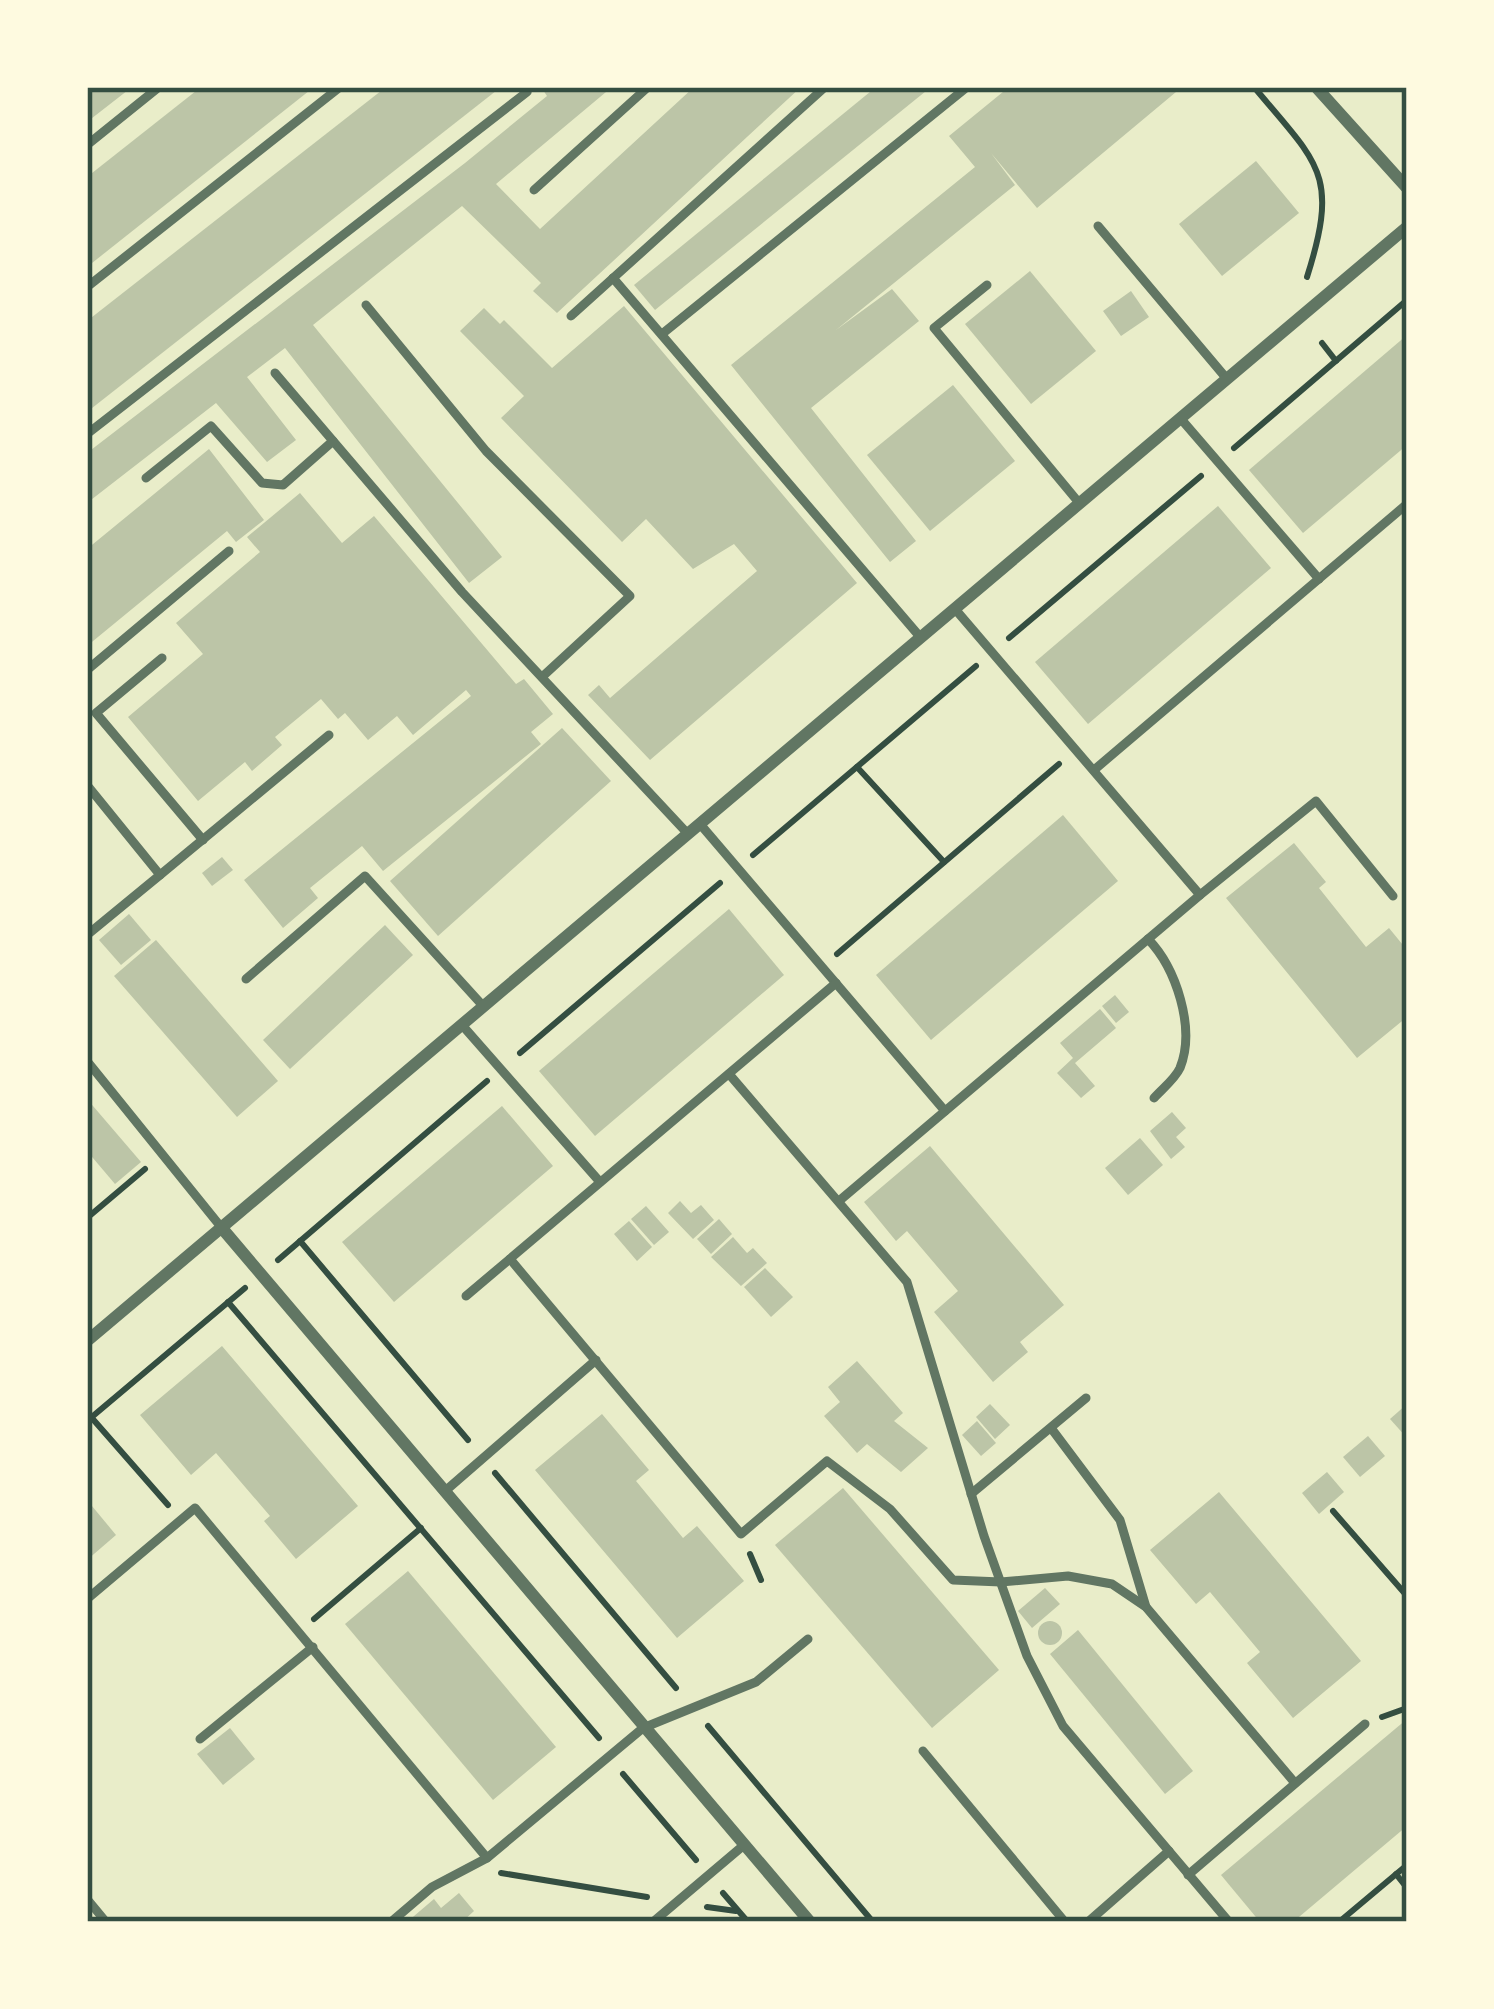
<svg xmlns="http://www.w3.org/2000/svg" width="1494" height="2009" font-family="'PT Sans Narrow',sans-serif">
<style>
.building{fill:#bcc5a7}
.lines{fill:none;stroke-linecap:round;stroke-linejoin:round}
.path{stroke:#344e41;stroke-width:6}
.service{stroke:#617663;stroke-width:9}
.minor{stroke:#617663;stroke-width:12}
.neatline{fill:none;stroke:#344e41;stroke-width:4.5}
</style>
<rect width="100%" height="100%" fill="#e9edc9"/>
<g class="building">
<path d="M87,87H132L87,122Z"/>
<path d="M201,87H314L87,267V177Z"/>
<path d="M386,87H501L87,412V321Z"/>
<path d="M541,87H612L496,184L540,229L694,87H801L557,313L533,291L541,283L462,206L313,325L502,557L469,583L285,348L247,377L296,440L267,462L216,403L87,503V453L465,163L547,96Z"/>
<path d="M876,87H931L655,310L634,285Z"/>
<path d="M1009,87H1182L1037,208L991,153L1015,185L836,330L892,289L919,321L811,408L916,541L890,562L731,365L975,167L949,136Z"/>
<path d="M1256,161L1299,213L1222,276L1179,224Z"/>
<path d="M1030,271L1096,351L1031,404L965,324Z"/>
<path d="M1131,291L1149,317L1121,336L1103,311Z"/>
<path d="M624,306L857,583L650,760L588,695L599,685L610,698L757,571L734,544L693,569L646,519L622,542L501,418L524,396L460,331L484,308L500,324L504,320L552,368Z"/>
<path d="M1407,335V445L1303,533L1249,470Z"/>
<path d="M953,385L1015,461L930,531L867,455Z"/>
<path d="M209,449L264,520L236,542L227,531L87,646V549Z"/>
<path d="M300,493L342,543L374,516L516,684L524,679L553,714L531,732L541,744L383,871L362,846L310,888L318,898L283,928L244,880L471,696L466,690L413,735L397,716L368,740L345,713L338,719L321,699L275,737L282,745L252,771L245,762L198,801L128,717L203,654L176,623L260,552L247,537Z"/>
<path d="M1218,506L1271,568L1088,724L1035,662Z"/>
<path d="M562,728L611,781L438,936L390,881Z"/>
<path d="M1063,815L1118,881L931,1040L876,975Z"/>
<path d="M1294,843L1326,882L1319,888L1366,947L1389,928L1407,950V1017L1357,1058L1226,898Z"/>
<path d="M222,857L233,870L212,886L202,873Z"/>
<path d="M729,909L784,975L595,1136L539,1071Z"/>
<path d="M129,914L151,940L121,965L99,940Z"/>
<path d="M385,925L413,955L290,1069L263,1040Z"/>
<path d="M156,940L278,1081L237,1117L114,976Z"/>
<path d="M1115,995L1129,1012L1116,1023L1102,1006Z"/>
<path d="M1100,1009L1116,1028L1075,1063L1095,1086L1081,1098L1057,1073L1073,1058L1060,1043Z"/>
<path d="M87,1099L141,1162L115,1184L87,1151Z"/>
<path d="M502,1106L553,1166L394,1302L342,1242Z"/>
<path d="M1172,1112L1186,1128L1176,1137L1185,1147L1171,1159L1150,1131Z"/>
<path d="M1140,1138L1163,1165L1128,1195L1105,1168Z"/>
<path d="M930,1146L1064,1305L1020,1342L1028,1352L993,1382L934,1312L958,1291L907,1231L896,1241L864,1202Z"/>
<path d="M680,1201L691,1213L701,1205L714,1220L693,1239L668,1213Z"/>
<path d="M646,1206L669,1232L654,1245L631,1219Z"/>
<path d="M719,1219L732,1234L711,1254L697,1239Z"/>
<path d="M629,1221L652,1247L637,1261L614,1234Z"/>
<path d="M733,1237L747,1253L753,1248L767,1263L741,1286L711,1257Z"/>
<path d="M765,1268L793,1297L771,1317L744,1287Z"/>
<path d="M222,1346L358,1506L296,1559L264,1521L270,1516L216,1453L191,1475L140,1415Z"/>
<path d="M857,1361L903,1413L894,1421L928,1448L901,1472L867,1444L857,1453L824,1416L840,1402L828,1387Z"/>
<path d="M990,1404L1010,1425L995,1439L976,1417Z"/>
<path d="M1407,1404V1438L1390,1419Z"/>
<path d="M602,1414L649,1470L636,1481L683,1538L697,1526L744,1581L677,1638L535,1470Z"/>
<path d="M977,1421L996,1443L981,1456L962,1435Z"/>
<path d="M1368,1436L1385,1456L1360,1477L1343,1457Z"/>
<path d="M1327,1472L1344,1492L1319,1514L1302,1493Z"/>
<path d="M843,1488L999,1670L932,1728L775,1545Z"/>
<path d="M1219,1492L1361,1661L1293,1718L1247,1663L1260,1652L1210,1592L1196,1604L1150,1550Z"/>
<path d="M87,1500L116,1535L87,1560Z"/>
<path d="M408,1571L556,1747L493,1800L345,1624Z"/>
<path d="M1045,1588L1060,1604L1032,1628L1018,1611Z"/>
<circle cx="1050" cy="1633" r="12"/>
<path d="M1078,1630L1193,1771L1165,1794L1050,1654Z"/>
<path d="M1407,1719V1826L1293,1922H1260L1221,1875Z"/>
<path d="M230,1728L255,1759L223,1785L197,1754Z"/>
<path d="M459,1893L474,1911L462,1922H407L434,1899L441,1908Z"/>
</g>
<g class="lines">
<g class="path">
<path d="M1254,87C1318,164 1340,173 1307,277"/>
<path d="M1322,343L1336,361"/>
<path d="M1234,448L1407,300"/>
<path d="M1009,638L1201,476"/>
<path d="M857,767L944,862"/>
<path d="M753,855L976,666"/>
<path d="M837,954L1059,764"/>
<path d="M520,1053L720,883"/>
<path d="M87,1218L145,1169"/>
<path d="M300,1241L468,1440"/>
<path d="M278,1260L487,1081"/>
<path d="M228,1302L599,1738"/>
<path d="M91,1417L168,1505"/>
<path d="M87,1421L245,1288"/>
<path d="M495,1473L676,1688"/>
<path d="M1333,1511L1407,1596"/>
<path d="M750,1554L761,1580"/>
<path d="M314,1619L421,1528"/>
<path d="M1382,1717L1407,1708"/>
<path d="M708,1726L873,1922"/>
<path d="M623,1774L696,1860"/>
<path d="M501,1873L647,1897"/>
<path d="M1396,1874L1407,1888"/>
<path d="M723,1893L748,1922"/>
<path d="M707,1907L736,1911"/>
<path d="M1339,1922L1407,1865"/>
</g>
<g class="service">
<path d="M87,145L159,87"/>
<path d="M534,190L648,87"/>
<path d="M1098,226L1227,379"/>
<path d="M613,278L921,638"/>
<path d="M987,285L934,328L1080,504"/>
<path d="M87,287L340,87"/>
<path d="M366,305L486,451L630,596L542,677"/>
<path d="M571,316L825,87"/>
<path d="M662,334L967,87"/>
<path d="M275,373L462,592L688,834"/>
<path d="M1181,419L1319,579"/>
<path d="M87,434L527,92L524,87"/>
<path d="M146,478L211,426L262,483L283,485L333,441"/>
<path d="M955,609L1200,895L1316,801L1393,896"/>
<path d="M162,658L96,713L203,840"/>
<path d="M87,670L229,551"/>
<path d="M1094,770L1407,504"/>
<path d="M87,785L160,875L87,935"/>
<path d="M700,824L945,1111"/>
<path d="M160,875L329,735"/>
<path d="M1148,939C1176,968 1196,1028 1180,1068C1175,1079 1162,1089 1154,1098"/>
<path d="M246,979L365,876L484,1007"/>
<path d="M462,1025L600,1182"/>
<path d="M87,1061L221,1227"/>
<path d="M729,1074L907,1282L984,1536L1027,1656L1063,1726L1229,1922"/>
<path d="M839,1201L1200,895"/>
<path d="M510,1259L741,1534L827,1461L890,1509L953,1580L1001,1582L1068,1576L1112,1584L1146,1607L1295,1783"/>
<path d="M466,1296L836,983"/>
<path d="M1051,1428L1120,1520L1146,1607"/>
<path d="M444,1492L596,1360"/>
<path d="M971,1494L1086,1398"/>
<path d="M87,1599L195,1508L487,1858L643,1728L756,1682L808,1639"/>
<path d="M200,1739L313,1647"/>
<path d="M923,1751L1065,1922"/>
<path d="M1188,1875L1365,1724"/>
<path d="M87,1899L106,1922"/>
<path d="M391,1922L432,1887L487,1858"/>
<path d="M653,1922L744,1845"/>
<path d="M1088,1922L1169,1851"/>
</g>
<g class="minor">
<path d="M1316,87L1407,188"/>
<path d="M221,1227L810,1922"/>
<path d="M87,1341L1407,227"/>
</g>
</g>
<rect width="1494" height="2009" fill="none" stroke="#fefae0" stroke-width="180"/>
<rect x="90" y="90" width="1314" height="1829" class="neatline"/>
</svg>
